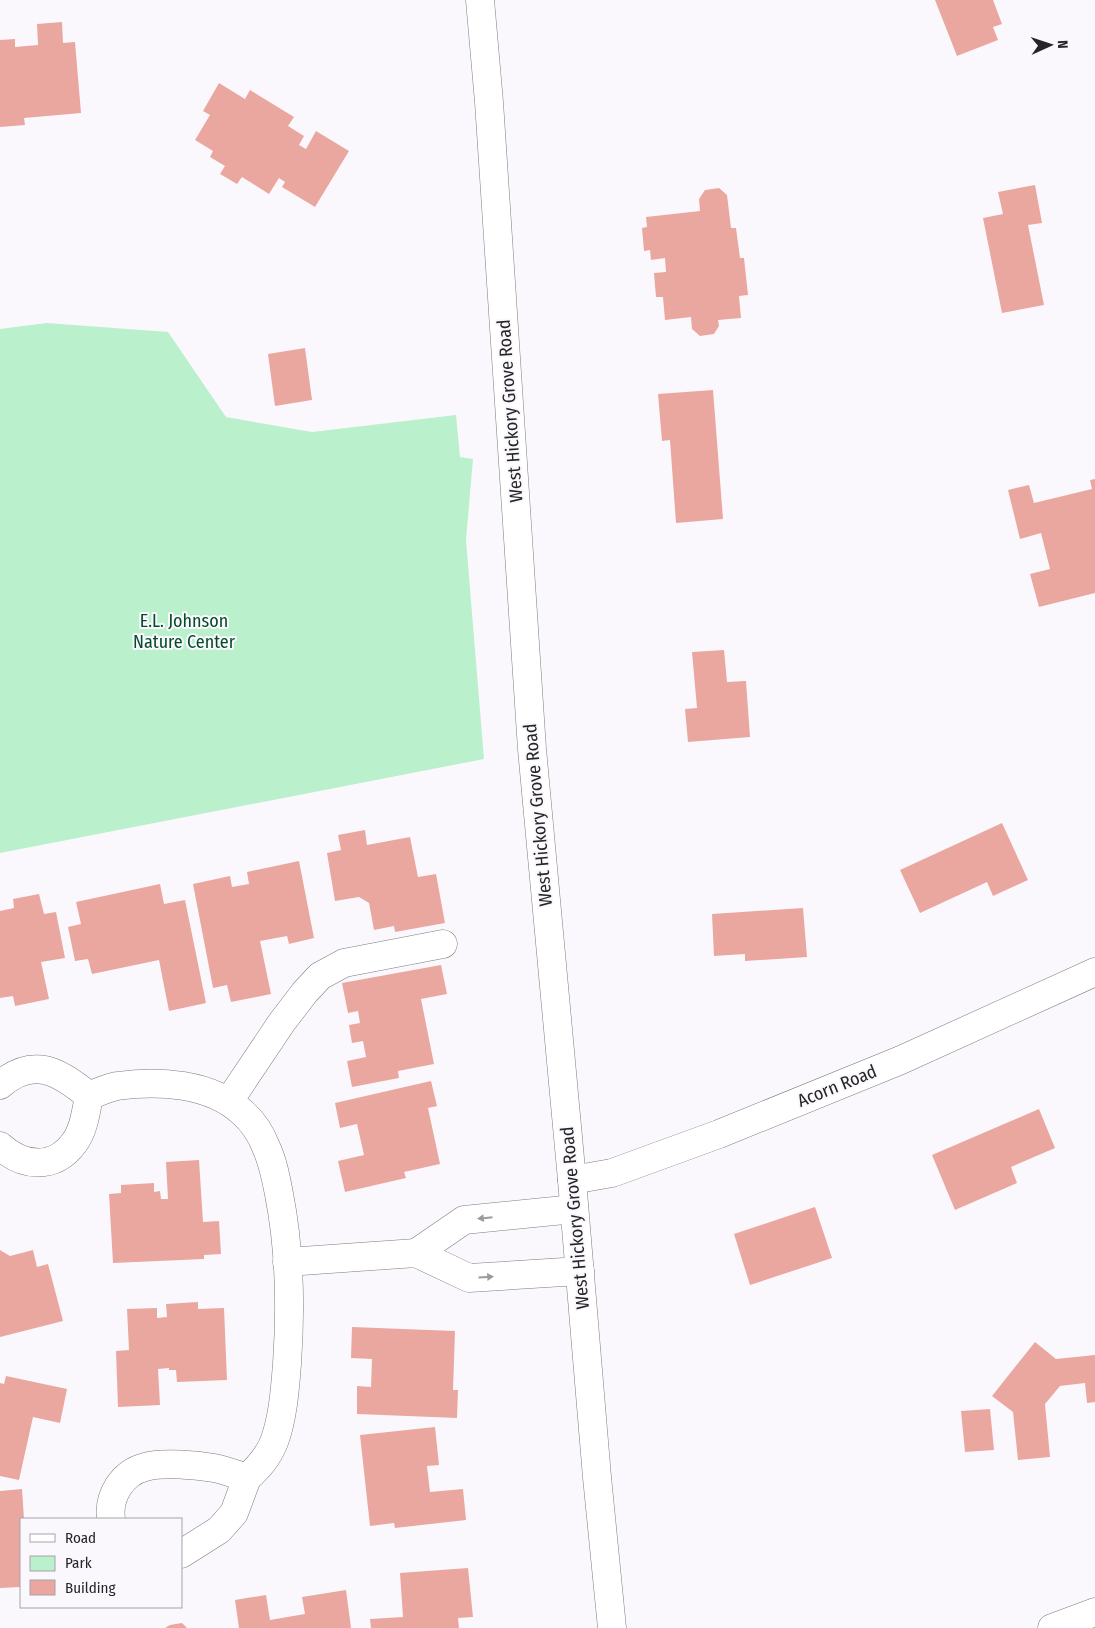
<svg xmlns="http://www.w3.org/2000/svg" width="1095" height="1628" font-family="'Fira Sans Condensed',sans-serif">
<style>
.green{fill:#baf0cc}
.building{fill:#eaa7a0}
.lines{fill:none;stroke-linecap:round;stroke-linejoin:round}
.minor-casing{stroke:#7e7b7f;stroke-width:29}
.highway-casing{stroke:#7e7b7f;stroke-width:29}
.minor{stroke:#fff;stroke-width:28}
.highway{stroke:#fff;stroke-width:28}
.oneway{fill:#9d9c9d}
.labels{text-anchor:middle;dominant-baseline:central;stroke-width:4;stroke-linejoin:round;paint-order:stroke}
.street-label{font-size:18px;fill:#252426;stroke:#fbf8fd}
.park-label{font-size:18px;fill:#034c29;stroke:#fbf8fd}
</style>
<rect width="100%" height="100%" fill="#fbf8fd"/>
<path class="green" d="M47,323L168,332L226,417L312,432L456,415L460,457L473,459L466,540L484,759L0,853V329Z"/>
<g class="building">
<path d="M935,0H993L1002,24L993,27L998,40L957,56Z"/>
<path d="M62,22L63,43L75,42L81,113L24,118L25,125L0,127V40L15,39V47L38,45L37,24Z"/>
<path d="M219,83L245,99L250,90L294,117L288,126L304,136L299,145L306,149L316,131L349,151L315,207L282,187L285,182L279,178L269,194L242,177L237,184L220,174L225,166L210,157L213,151L195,140L210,115L203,111Z"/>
<path d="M1035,185L1042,223L1028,225L1044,305L1002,313L983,218L1003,214L998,192Z"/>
<path d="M719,188L727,195L731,228H736L740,258H744L748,295L739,296L741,318L718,320L719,326L714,334L700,336L692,329L691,317L665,320L663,297H656L654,273L666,272L665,258L651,260L650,250L644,251L642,228L647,227L646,217L700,211L699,199L705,190Z"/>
<path d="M305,348L312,400L275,406L268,354Z"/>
<path d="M713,390L723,519L676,523L670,440L662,441L658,394Z"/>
<path d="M1095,479V593L1039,607L1030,574L1050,569L1041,533L1020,539L1008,490L1029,485L1034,503L1092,489L1090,480Z"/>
<path d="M724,650L727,682L746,681L750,737L688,742L685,709L697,708L692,652Z"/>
<path d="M1002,823L1028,880L993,896L987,882L920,913L900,870Z"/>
<path d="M365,830L367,845L410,837L418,877L436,874L445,923L395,932L394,926L374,930L369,903L359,897L335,901L327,853L341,850L338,835Z"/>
<path d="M299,861L314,938L289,944L287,936L260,941L271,994L231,1002L227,985L213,988L193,884L230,876L232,887L249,884L247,872Z"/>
<path d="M160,884L164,904L185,900L206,1003L169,1011L159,960L92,974L88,959L75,961L68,927L81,924L76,902Z"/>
<path d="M39,894L44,914L56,912L65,958L41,962L49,999L15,1006L13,996L0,998V911L14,908L13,899Z"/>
<path d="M803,908L807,957L745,961V954L714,956L712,914Z"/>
<path d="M441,965L447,994L421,999L434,1064L398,1071L399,1078L352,1087L347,1061L366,1057L363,1041L352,1043L349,1025L360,1023L358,1011L348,1013L342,983Z"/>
<path d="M431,1081L437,1106L428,1108L440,1164L404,1172L406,1178L345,1192L338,1161L364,1155L357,1124L340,1128L335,1103Z"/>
<path d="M1039,1109L1055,1148L1011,1167L1017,1183L955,1210L932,1155Z"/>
<path d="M199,1160L203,1222L219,1221L221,1254L204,1255V1259L113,1263L109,1194L121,1193V1185L154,1183V1192L160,1191L161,1199H168L166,1162Z"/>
<path d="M815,1207L832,1258L750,1285L734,1234Z"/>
<path d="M0,1250L10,1256L33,1250L37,1267L48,1264L63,1321L0,1337Z"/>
<path d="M198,1302V1309L224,1308L227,1380L177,1382L176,1370H169V1368L158,1369L160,1405L118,1407L116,1351L129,1350L127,1309L157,1308V1318L167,1317L166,1304Z"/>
<path d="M352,1327L455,1331L453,1390H458L457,1418L357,1414V1386L371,1387L372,1359L351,1358Z"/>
<path d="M1035,1342L1056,1359L1095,1355V1402L1087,1403L1085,1383L1060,1386L1045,1404L1050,1457L1018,1460L1013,1412L992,1396Z"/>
<path d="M6,1376L67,1389L60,1423L33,1417L19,1480L0,1476V1383L4,1384Z"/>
<path d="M990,1409L994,1450L965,1452L961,1411Z"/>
<path d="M435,1427L439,1465L427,1466L430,1492L463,1489L466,1520L395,1528L394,1523L370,1526L360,1435Z"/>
<path d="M22,1489L24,1519H21V1587L0,1588V1491Z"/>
<path d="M468,1568L473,1617L458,1618L459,1628H371L370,1619L403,1617L400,1573Z"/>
<path d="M346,1590L351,1628H239L235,1600L266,1595L270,1620L305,1614L302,1597Z"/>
<path d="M182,1623L187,1628H165L170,1625Z"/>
</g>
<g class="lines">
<g class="minor-casing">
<g id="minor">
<path d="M480,0L489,102L532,749L572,1180L597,1477L612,1628"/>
<path d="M0,1085C33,1056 59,1071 89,1096C86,1111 84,1130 74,1143C54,1170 23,1167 0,1146"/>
<path d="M89,1096C98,1092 108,1088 117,1086C159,1080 211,1083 243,1113C253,1122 261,1134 266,1147C273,1162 276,1178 279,1194C290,1250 291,1307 287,1364C285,1389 283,1418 274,1442C268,1457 259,1467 247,1478"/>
<path d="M229,1101L282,1022L305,992L320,976L344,963L443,944"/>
<path d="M572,1180L612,1173L719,1134L901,1060L1095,972"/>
<path d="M416,1253L464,1220L574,1209"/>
<path d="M287,1262L416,1253L469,1278L580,1271"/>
<path d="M111,1519C108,1496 122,1473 145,1467C163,1462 197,1465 214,1468C225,1470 237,1475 247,1478L234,1513L219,1530L181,1554"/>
</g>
</g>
<g class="highway-casing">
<path id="highway" d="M1052,1628L1095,1612"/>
</g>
<use href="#minor" class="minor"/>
<use href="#highway" class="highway"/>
</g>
<defs><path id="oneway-solid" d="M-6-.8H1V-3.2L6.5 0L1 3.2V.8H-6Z" transform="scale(1.25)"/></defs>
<g class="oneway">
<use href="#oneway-solid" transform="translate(485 1218) rotate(174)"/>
<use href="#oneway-solid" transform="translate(486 1277) rotate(-4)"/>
</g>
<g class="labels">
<g class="street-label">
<text transform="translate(510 411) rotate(-94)">West Hickory Grove Road</text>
<text transform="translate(538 815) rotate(-95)">West Hickory Grove Road</text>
<text transform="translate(837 1086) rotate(-22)">Acorn Road</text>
<text transform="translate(575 1218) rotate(-95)">West Hickory Grove Road</text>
</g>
<g class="park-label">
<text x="184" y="621">E.L. Johnson<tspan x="184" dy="21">Nature Center</tspan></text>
</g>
</g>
<rect x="20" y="1518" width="162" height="90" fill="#fbf8fd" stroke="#a5a3a7"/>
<rect x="30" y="1534" width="25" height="8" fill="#ffffff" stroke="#a5a3a7"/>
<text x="65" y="1543" font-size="15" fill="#252426">Road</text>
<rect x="30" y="1556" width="25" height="15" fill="#baf0cc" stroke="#a5a3a7"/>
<text x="65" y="1568" font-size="15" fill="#252426">Park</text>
<rect x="30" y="1580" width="25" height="15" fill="#eaa7a0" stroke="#a5a3a7"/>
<text x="65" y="1593" font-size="15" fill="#252426">Building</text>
<g transform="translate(1050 45) rotate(87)" stroke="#fbf8fd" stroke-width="4" paint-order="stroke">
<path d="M0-4L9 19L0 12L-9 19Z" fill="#252426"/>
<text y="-8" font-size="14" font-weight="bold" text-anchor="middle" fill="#252426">N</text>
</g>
</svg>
